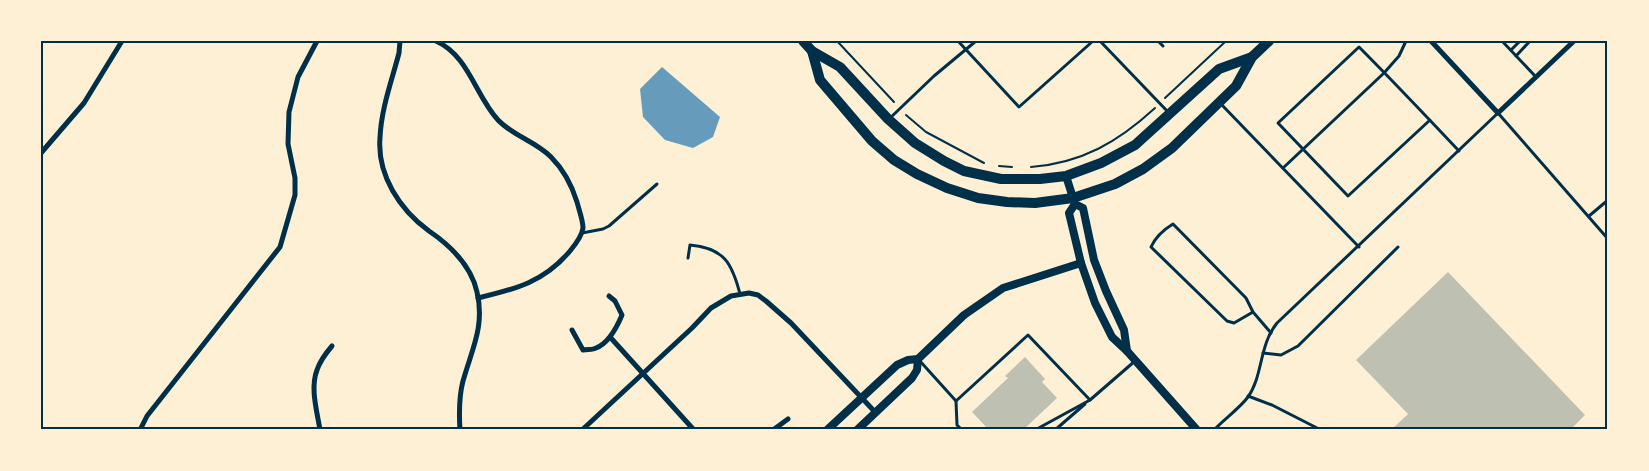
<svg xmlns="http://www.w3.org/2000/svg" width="1649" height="471" font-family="'Public Sans',sans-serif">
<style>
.water{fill:#669bbc}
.building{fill:#bec0b2}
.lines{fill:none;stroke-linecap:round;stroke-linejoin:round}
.path{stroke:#003049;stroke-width:2}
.service{stroke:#003049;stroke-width:3}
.minor{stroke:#003049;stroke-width:5}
.tertiary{stroke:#003049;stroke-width:8}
.primary{stroke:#003049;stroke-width:10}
.neatline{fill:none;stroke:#003049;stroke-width:2}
</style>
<rect width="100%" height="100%" fill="#fdf0d5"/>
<path class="water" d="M662,67L720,117L713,137L693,148L665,140L643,117L640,89Z"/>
<g class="building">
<path d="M1448,272L1585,415L1570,430H1391L1408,414L1356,360Z"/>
<path d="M1025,357L1045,379L1042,382L1057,398L1023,430H989L972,412L1008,378L1005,376Z"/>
</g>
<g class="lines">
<g class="path">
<path d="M837,41L894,102"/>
<path d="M1165,98L1226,41"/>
<path d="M906,115L926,132L984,163"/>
<path d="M999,166L1012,167"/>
<path d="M1031,167C1082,163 1118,142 1155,108"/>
</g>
<g class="service">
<path d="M958,41L1019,107L1093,41"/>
<path d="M1100,41L1169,113"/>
<path d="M1158,41L1163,46"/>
<path d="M1502,41L1536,77"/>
<path d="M1511,50L1520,41"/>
<path d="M1516,56L1530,41"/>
<path d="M1220,103L1359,247"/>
<path d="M889,119L934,76L976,41"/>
<path d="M1430,120L1348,196L1278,123L1359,47C1393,81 1426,116 1459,151"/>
<path d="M1283,168L1384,73L1399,56L1406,41"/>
<path d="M1589,216L1608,200"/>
<path d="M582,233L603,229L609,226L657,184"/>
<path d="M688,258L690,245C724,248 732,263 740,294"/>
<path d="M1253,312L1234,323L1227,321L1151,247C1156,236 1163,230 1173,224L1246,298L1253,312L1271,333"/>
<path d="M1263,353L1281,355L1298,346L1398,247"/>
<path d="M919,360L956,401L957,425L962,430"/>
<path d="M1248,396L1272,405L1321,430"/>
<path d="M1090,400L1135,361"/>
<path d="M956,401L1028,335L1090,400L1035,430"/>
<path d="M1055,430L1085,404"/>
<path d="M1214,430C1224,419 1239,409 1248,397C1263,376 1259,345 1277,323L1498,113L1608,239"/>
</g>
<g class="minor">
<path d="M400,41L399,53C392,80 381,109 380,138C377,175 400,210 429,231C451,246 471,265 477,292C485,326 472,349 463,381C459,396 459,414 460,430"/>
<path d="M436,41C469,56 475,95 498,120C513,136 535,141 551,157C563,169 572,186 577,202C579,210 583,220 583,228C582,236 575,245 570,251C544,282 516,289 478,298"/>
<path d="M1431,41L1498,113L1574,41"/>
<path d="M41,153L84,103L122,41"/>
<path d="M572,330L583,350C587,349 593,350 596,348C609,343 617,327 622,315L615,301L609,296"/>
<path d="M610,337L694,430"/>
<path d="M140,430L147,416L162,397L280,247L295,195V178L288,144L289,112L298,77L317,41"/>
<path d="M320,430C317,411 310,388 317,370C320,361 326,353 332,346"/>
<path d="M582,430L692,328L711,308L731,296L749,293L758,295L766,301L791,323L876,413"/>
<path d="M773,430L788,419"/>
</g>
<g class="tertiary">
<path d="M1066,176L1075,204L1083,208L1094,260L1106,291L1124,330L1127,351"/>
<path d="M1075,204L1069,213L1081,263L1095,303L1112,337L1127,351L1197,430"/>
<path d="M827,430L897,365L908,360L918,359L964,315L1003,288L1081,263"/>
<path d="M857,430L912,378L917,370L918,359"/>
</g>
<g class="primary">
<path d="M803,41L812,51L840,67L888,119L915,143L944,161L964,171L1001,179H1040L1066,176L1101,163L1135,145L1219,69L1252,57"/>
<path d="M812,51L820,80L872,141L894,160L917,174L947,188L978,198L1007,202L1035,203L1073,198L1115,184L1143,169L1172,148L1236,86L1252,57L1269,41"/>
</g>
</g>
<rect width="1649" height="471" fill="none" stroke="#fdf0d5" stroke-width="85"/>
<rect x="42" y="42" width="1564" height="386" class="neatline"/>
</svg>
